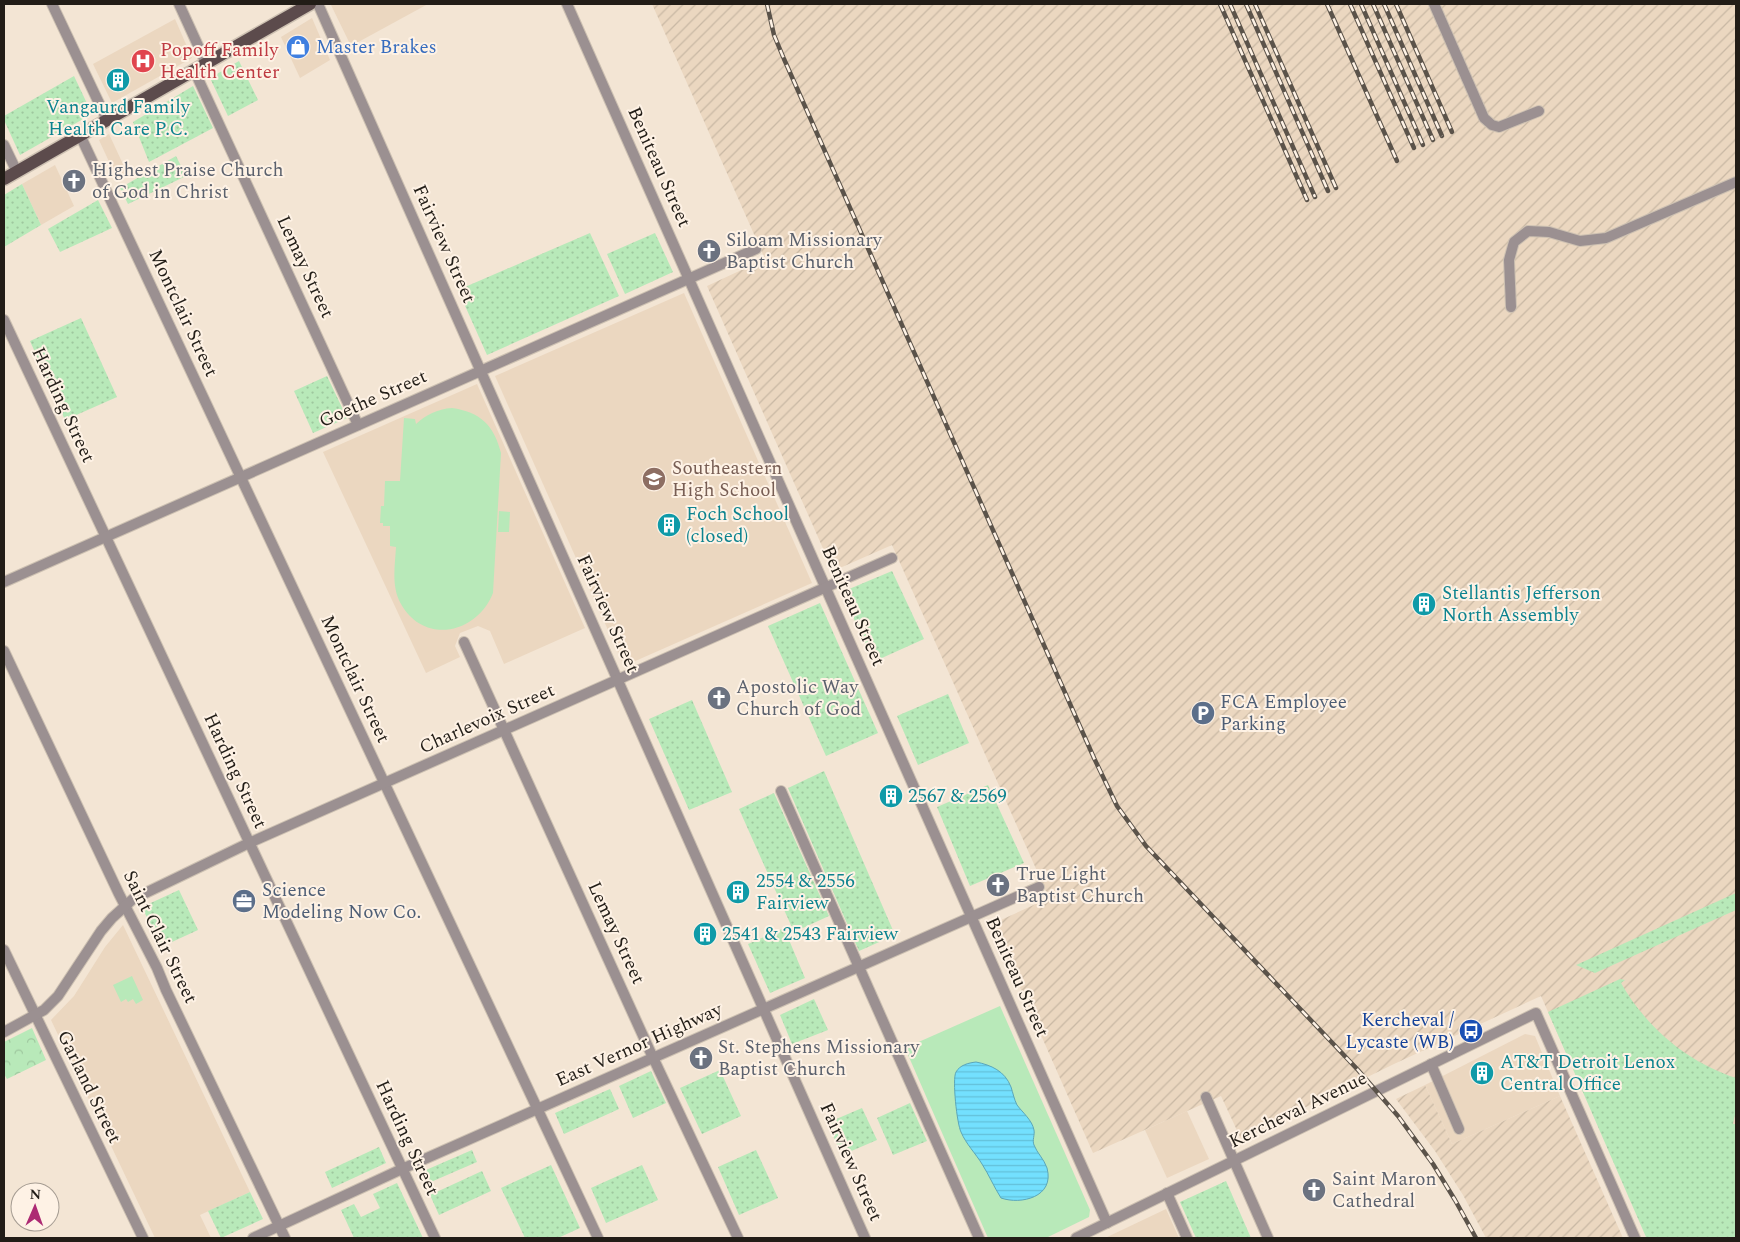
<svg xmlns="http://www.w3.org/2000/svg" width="1740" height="1242" font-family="Spectral,serif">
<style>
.built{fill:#ebd7c0}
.industrial{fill:url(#industrial-furrows)}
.grass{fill:url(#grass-dots)}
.forest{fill:url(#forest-crowns)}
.park{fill:#b8e9b9}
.water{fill:url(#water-rules);stroke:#5ba6b9}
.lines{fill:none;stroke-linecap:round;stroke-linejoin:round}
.minor-casing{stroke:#cdc1b2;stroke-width:12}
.major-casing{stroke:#cdc1b2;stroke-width:15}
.minor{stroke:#9b9091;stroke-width:10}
.major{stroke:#5c4b4c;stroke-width:12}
.rail-casing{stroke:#5b534a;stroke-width:4.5}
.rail{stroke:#fef2e5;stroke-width:2.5;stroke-dasharray:8;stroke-linecap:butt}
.labels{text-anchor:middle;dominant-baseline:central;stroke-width:4;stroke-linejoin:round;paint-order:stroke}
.shop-label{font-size:19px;fill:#366cbe;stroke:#fef2e5;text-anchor:start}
.health-label{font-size:19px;fill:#be3a42;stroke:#fef2e5;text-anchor:start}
.culture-label{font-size:19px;fill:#0d838f;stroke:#fef2e5;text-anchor:start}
.street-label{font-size:19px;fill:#221d17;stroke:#fef2e5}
.worship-label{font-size:19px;fill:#5b616d;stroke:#fef2e5;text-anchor:start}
.education-label{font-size:19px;fill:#785e54;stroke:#fef2e5;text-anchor:start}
.service-label{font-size:19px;fill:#4e5e75;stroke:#fef2e5;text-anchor:start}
.transit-label{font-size:19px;fill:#164399;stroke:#fef2e5;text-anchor:end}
</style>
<defs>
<pattern id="industrial-furrows" width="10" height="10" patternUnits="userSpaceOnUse" patternTransform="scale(1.25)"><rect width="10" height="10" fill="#ebd7c0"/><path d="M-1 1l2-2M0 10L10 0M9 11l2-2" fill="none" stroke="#c9b8a4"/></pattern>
<pattern id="grass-dots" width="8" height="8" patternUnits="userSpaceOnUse" patternTransform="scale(1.25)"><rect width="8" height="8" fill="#b8e9b9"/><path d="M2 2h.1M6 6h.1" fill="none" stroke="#9ec79e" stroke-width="1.8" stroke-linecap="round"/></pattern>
<pattern id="forest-crowns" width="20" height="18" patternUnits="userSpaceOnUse" patternTransform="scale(1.25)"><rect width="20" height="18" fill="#b8e9b9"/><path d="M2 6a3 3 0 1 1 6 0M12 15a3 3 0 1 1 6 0" fill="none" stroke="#9ec79e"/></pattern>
<pattern id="water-rules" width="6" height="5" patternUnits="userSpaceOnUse" patternTransform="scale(1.25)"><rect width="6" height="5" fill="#73e0fe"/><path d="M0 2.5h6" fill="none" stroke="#63c0d9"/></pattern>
</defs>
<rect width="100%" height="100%" fill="#f3e5d4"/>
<g class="built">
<path d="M334,4H428L351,46L331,5Z"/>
<path d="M312,18L330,60L300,78L281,37Z"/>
<path d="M175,19L192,58L112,103L93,64Z"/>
<path d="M109,134L128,175L118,181L99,140Z"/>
<path d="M55,165L74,206L41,225L22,184Z"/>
<path d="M684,293L812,583L624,666L495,376Z"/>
<path d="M477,384L585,628L504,664L490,631L478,626L460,633L455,646L460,657L426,673L323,452Z"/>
<path d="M123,925L250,1192L200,1215L211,1238H155L51,1020L74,996L105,947Z"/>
<path d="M1525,1034L1535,1036L1560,1096L1452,1144L1425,1085Z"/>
<path d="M1187,1111L1209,1159L1167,1178L1145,1130Z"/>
<path d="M1166,1209L1179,1238H1105Z"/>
</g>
<g class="industrial">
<path d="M652,4H1736V1238H1648L1541,996L1394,1064L1241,1139L1221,1096L1093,1153L992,924L1049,898L892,545L833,571L707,286L765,259Z"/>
<path d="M1425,1085L1452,1144L1560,1096L1623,1238H1486L1463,1195L1435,1151L1396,1099Z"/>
</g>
<g class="grass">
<path d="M239,61L258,100L228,116L210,78Z"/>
<path d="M74,76L92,114L20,155L4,120V116Z"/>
<path d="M193,86L213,128L149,162L133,122Z"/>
<path d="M176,156L186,176L128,204L120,188Z"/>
<path d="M22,184L41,225L4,247V195Z"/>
<path d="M98,200L112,228L60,252L48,229Z"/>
<path d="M590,233L619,296L487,355L458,290Z"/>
<path d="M655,233L673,272L625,294L607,254Z"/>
<path d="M81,318L117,397L65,420L30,341Z"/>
<path d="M327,376L347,418L313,433L294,391Z"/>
<path d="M892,571L924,639L873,662L842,592Z"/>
<path d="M820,603L878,733L826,756L768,626Z"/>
<path d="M948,694L969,743L918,765L897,716Z"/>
<path d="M692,700L732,792L689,810L649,719Z"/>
<path d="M824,771L895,935L859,951L788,788Z"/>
<path d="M988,785L1024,863L970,886L937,807Z"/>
<path d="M774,793L829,916L794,932L739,809Z"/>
<path d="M179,890L198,930L161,947L142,907Z"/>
<path d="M1736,893V910L1595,973L1576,965Z"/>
<path d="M784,928L805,978L770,993L748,944Z"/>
<path d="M1620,979L1625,980L1621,983C1646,1027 1687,1062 1736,1078V1110L1733,1124H1736V1238H1647L1646,1237L1548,1012Z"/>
<path d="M814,999L828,1030L792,1044L780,1015Z"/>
<path d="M720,1070L741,1116L702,1134L680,1088Z"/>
<path d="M651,1071L666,1103L633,1118L619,1086Z"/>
<path d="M610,1089L619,1109L564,1134L555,1113Z"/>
<path d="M910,1103L927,1141L893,1155L877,1118Z"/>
<path d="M862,1108L877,1140L842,1155L827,1123Z"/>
<path d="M379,1147L386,1163L332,1188L325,1172Z"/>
<path d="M472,1150L477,1162L424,1185L419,1173Z"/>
<path d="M756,1150L778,1198L739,1215L718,1167Z"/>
<path d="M551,1165L580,1228L558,1238H525L501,1188Z"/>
<path d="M642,1165L658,1200L606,1223L591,1188Z"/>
<path d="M482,1171L491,1191L439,1215L430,1195Z"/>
<path d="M1226,1181L1251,1238H1196L1180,1202Z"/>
<path d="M397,1183L423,1238H354L341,1210L354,1204L361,1217L380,1208L373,1194Z"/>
<path d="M250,1192L263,1219L221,1238L208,1211Z"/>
</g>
<path class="forest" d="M32,1028L46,1060L7,1079L4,1074V1042Z"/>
<g class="park">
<path d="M452,408C480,412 494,425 501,453L493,593C477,634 424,645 401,604C391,587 395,566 396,547L390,546V526H383V523H380L381,506H384L385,481H400L404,418L415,419L416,424C426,415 437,409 452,408Z"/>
<path d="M499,511L510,512L509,532H498Z"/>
<path d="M132,976L143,1000L136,1004L133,999L128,1002L126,999L121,1002L113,985Z"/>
<path d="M1000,1006L1090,1210L1089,1217L1046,1238H988L905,1048Z"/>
</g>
<path class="water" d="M976,1062C991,1065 1005,1071 1011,1087C1013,1093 1014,1099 1017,1105C1023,1113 1032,1120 1034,1130C1035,1135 1032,1140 1034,1145C1037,1153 1044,1159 1047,1168C1055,1197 1021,1205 1001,1198C994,1187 989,1175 982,1164C976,1154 966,1144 961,1132C957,1124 952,1079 956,1072C960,1065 968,1063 976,1062Z"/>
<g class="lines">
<g class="minor-casing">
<g id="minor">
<path d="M52,4L107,120"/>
<path d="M179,4L206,63"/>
<path d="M318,4L865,1238"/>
<path d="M567,4L1107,1223"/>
<path d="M1434,4L1484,118L1492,125L1499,127L1539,111"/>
<path d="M194,70L358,425"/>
<path d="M80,135L598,1238"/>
<path d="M4,145L17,172"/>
<path d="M1511,307L1509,260L1514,242L1528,231L1549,232L1580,241L1606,238L1736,182"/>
<path d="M4,320L435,1238"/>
<path d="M4,582L756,249"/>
<path d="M464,642L649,1049L738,1238"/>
<path d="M4,651L119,894L157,968L166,990L285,1238"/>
<path d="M781,791L979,1238"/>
<path d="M4,950L143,1238"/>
<path d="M4,1032L44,1010L58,996L101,931L112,918L133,899L249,843L892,558"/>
<path d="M1431,1064L1459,1129"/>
<path d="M1206,1097L1268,1238"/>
<path d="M1167,1193L1187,1238"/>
<path d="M253,1238L402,1169L1039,887"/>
<path d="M1076,1238L1536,1013L1635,1238"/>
</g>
</g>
<g class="major-casing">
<path id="major" d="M4,179L310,4"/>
</g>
<use href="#minor" class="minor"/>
<use href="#major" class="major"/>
<g class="rail-casing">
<g id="rail">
<path d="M767,4L774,35L784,59L1094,758L1117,806L1146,846L1358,1070L1398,1116L1433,1164L1455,1200L1476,1238"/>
<path d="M1220,4L1307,200"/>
<path d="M1230,4L1315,197"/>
<path d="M1246,4L1328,191"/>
<path d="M1255,4L1336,188"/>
<path d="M1327,4L1397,161"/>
<path d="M1350,4L1414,148"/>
<path d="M1361,4L1423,145"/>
<path d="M1373,4L1433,140"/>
<path d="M1384,4L1442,136"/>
<path d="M1396,4L1452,132"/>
</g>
</g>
<use href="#rail" class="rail"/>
</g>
<defs>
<g id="shop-disc" transform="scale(1.25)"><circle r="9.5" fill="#3f7fe0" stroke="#fef2e5"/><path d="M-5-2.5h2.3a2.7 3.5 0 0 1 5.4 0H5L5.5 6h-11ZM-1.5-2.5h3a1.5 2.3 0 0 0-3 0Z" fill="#fff"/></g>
<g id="hospital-disc" transform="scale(1.25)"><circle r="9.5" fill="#e0444e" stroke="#fef2e5"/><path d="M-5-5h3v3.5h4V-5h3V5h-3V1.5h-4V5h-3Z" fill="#fff"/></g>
<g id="building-disc" transform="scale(1.25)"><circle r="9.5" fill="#0f9aa8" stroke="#fef2e5"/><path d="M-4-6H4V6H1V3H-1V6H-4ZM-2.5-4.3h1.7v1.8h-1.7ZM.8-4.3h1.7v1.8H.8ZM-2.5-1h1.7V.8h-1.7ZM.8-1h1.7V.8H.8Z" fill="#fff"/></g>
<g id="church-disc" transform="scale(1.25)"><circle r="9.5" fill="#6b7280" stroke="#fef2e5"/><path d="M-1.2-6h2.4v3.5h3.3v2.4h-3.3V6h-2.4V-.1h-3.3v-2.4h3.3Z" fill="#fff"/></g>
<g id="school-disc" transform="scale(1.25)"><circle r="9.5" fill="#8d6e63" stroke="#fef2e5"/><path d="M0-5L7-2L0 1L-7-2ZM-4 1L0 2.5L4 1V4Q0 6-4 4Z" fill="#fff"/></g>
<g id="parking-disc" transform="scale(1.25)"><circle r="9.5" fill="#5c6f8a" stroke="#fef2e5"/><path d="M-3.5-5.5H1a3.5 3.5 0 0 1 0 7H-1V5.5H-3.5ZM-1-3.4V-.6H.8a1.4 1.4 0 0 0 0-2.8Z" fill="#fff"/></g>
<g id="office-disc" transform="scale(1.25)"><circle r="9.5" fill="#5c6f8a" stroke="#fef2e5"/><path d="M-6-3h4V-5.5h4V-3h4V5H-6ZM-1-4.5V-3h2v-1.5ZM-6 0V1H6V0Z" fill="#fff"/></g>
<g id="bus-disc" transform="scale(1.25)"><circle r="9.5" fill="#1a4fb4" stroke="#fef2e5"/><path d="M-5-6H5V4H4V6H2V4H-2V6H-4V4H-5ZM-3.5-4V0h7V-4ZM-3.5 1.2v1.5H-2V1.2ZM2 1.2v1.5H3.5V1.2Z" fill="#fff"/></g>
</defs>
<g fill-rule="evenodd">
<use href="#shop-disc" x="298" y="47"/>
<use href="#hospital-disc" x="143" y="61"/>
<use href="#building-disc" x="118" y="80"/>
<use href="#church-disc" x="74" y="181"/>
<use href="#church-disc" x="709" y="251"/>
<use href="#school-disc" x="654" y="479"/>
<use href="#building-disc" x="669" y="525"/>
<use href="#building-disc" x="1424" y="604"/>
<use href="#church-disc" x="719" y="698"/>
<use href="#parking-disc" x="1203" y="713"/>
<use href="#building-disc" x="891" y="796"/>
<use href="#church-disc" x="998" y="885"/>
<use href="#building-disc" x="738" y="892"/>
<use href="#office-disc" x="244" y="901"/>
<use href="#building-disc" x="705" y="934"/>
<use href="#bus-disc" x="1471" y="1031"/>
<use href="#church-disc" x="701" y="1058"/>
<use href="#building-disc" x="1482" y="1073"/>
<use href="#church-disc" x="1314" y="1190"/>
</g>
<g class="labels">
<g class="shop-label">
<text x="316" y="47">Master Brakes</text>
</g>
<g class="health-label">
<text x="160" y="50">Popoff Family<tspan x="160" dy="22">Health Center</tspan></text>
</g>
<g class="culture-label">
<text x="118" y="107" text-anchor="middle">Vangaurd Family<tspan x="118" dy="22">Health Care P.C.</tspan></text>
<text x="686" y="514">Foch School<tspan x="686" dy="22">(closed)</tspan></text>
<text x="1442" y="593">Stellantis Jefferson<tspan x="1442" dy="22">North Assembly</tspan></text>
<text x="908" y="796">2567 &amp; 2569</text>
<text x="756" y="881">2554 &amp; 2556<tspan x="756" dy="22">Fairview</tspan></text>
<text x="722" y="934">2541 &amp; 2543 Fairview</text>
<text x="1500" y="1062">AT&amp;T Detroit Lenox<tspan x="1500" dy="22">Central Office</tspan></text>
</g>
<g class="street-label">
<text transform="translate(659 167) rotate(66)">Beniteau Street</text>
<text transform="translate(444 244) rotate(66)">Fairview Street</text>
<text transform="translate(305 267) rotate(65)">Lemay Street</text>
<text transform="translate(183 313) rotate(65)">Montclair Street</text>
<text transform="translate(373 399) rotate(-24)">Goethe Street</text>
<text transform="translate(63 405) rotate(65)">Harding Street</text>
<text transform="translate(853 606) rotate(66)">Beniteau Street</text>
<text transform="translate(608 614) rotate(66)">Fairview Street</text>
<text transform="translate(355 679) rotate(65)">Montclair Street</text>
<text transform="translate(487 719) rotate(-24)">Charlevoix Street</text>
<text transform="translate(235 771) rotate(65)">Harding Street</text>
<text transform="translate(616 933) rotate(65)">Lemay Street</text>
<text transform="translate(160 937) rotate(64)">Saint Clair Street</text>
<text transform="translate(1017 977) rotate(66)">Beniteau Street</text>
<text transform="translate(639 1045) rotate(-24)">East Vernor Highway</text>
<text transform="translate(89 1087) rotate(64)">Garland Street</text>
<text transform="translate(1298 1110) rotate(-26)">Kercheval Avenue</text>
<text transform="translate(407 1138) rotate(65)">Harding Street</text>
<text transform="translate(851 1162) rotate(66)">Fairview Street</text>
</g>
<g class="worship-label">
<text x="92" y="170">Highest Praise Church<tspan x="92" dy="22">of God in Christ</tspan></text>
<text x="726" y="240">Siloam Missionary<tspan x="726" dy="22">Baptist Church</tspan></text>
<text x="736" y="687">Apostolic Way<tspan x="736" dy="22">Church of God</tspan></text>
<text x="1016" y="874">True Light<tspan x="1016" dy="22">Baptist Church</tspan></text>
<text x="718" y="1047">St. Stephens Missionary<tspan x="718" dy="22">Baptist Church</tspan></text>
<text x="1332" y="1179">Saint Maron<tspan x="1332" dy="22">Cathedral</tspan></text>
</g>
<g class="education-label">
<text x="672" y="468">Southeastern<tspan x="672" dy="22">High School</tspan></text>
</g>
<g class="service-label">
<text x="1220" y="702">FCA Employee<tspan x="1220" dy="22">Parking</tspan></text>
<text x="262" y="890">Science<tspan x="262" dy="22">Modeling Now Co.</tspan></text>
</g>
<g class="transit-label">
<text x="1454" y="1020">Kercheval /<tspan x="1454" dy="22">Lycaste (WB)</tspan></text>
</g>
</g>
<rect width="1740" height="1242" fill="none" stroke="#221d17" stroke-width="10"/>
<g transform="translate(35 1207) rotate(2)"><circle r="24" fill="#fef2e5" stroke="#a69d93"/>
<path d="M0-4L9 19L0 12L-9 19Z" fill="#ad2a73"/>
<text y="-8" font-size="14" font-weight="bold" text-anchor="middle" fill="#221d17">N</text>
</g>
</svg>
